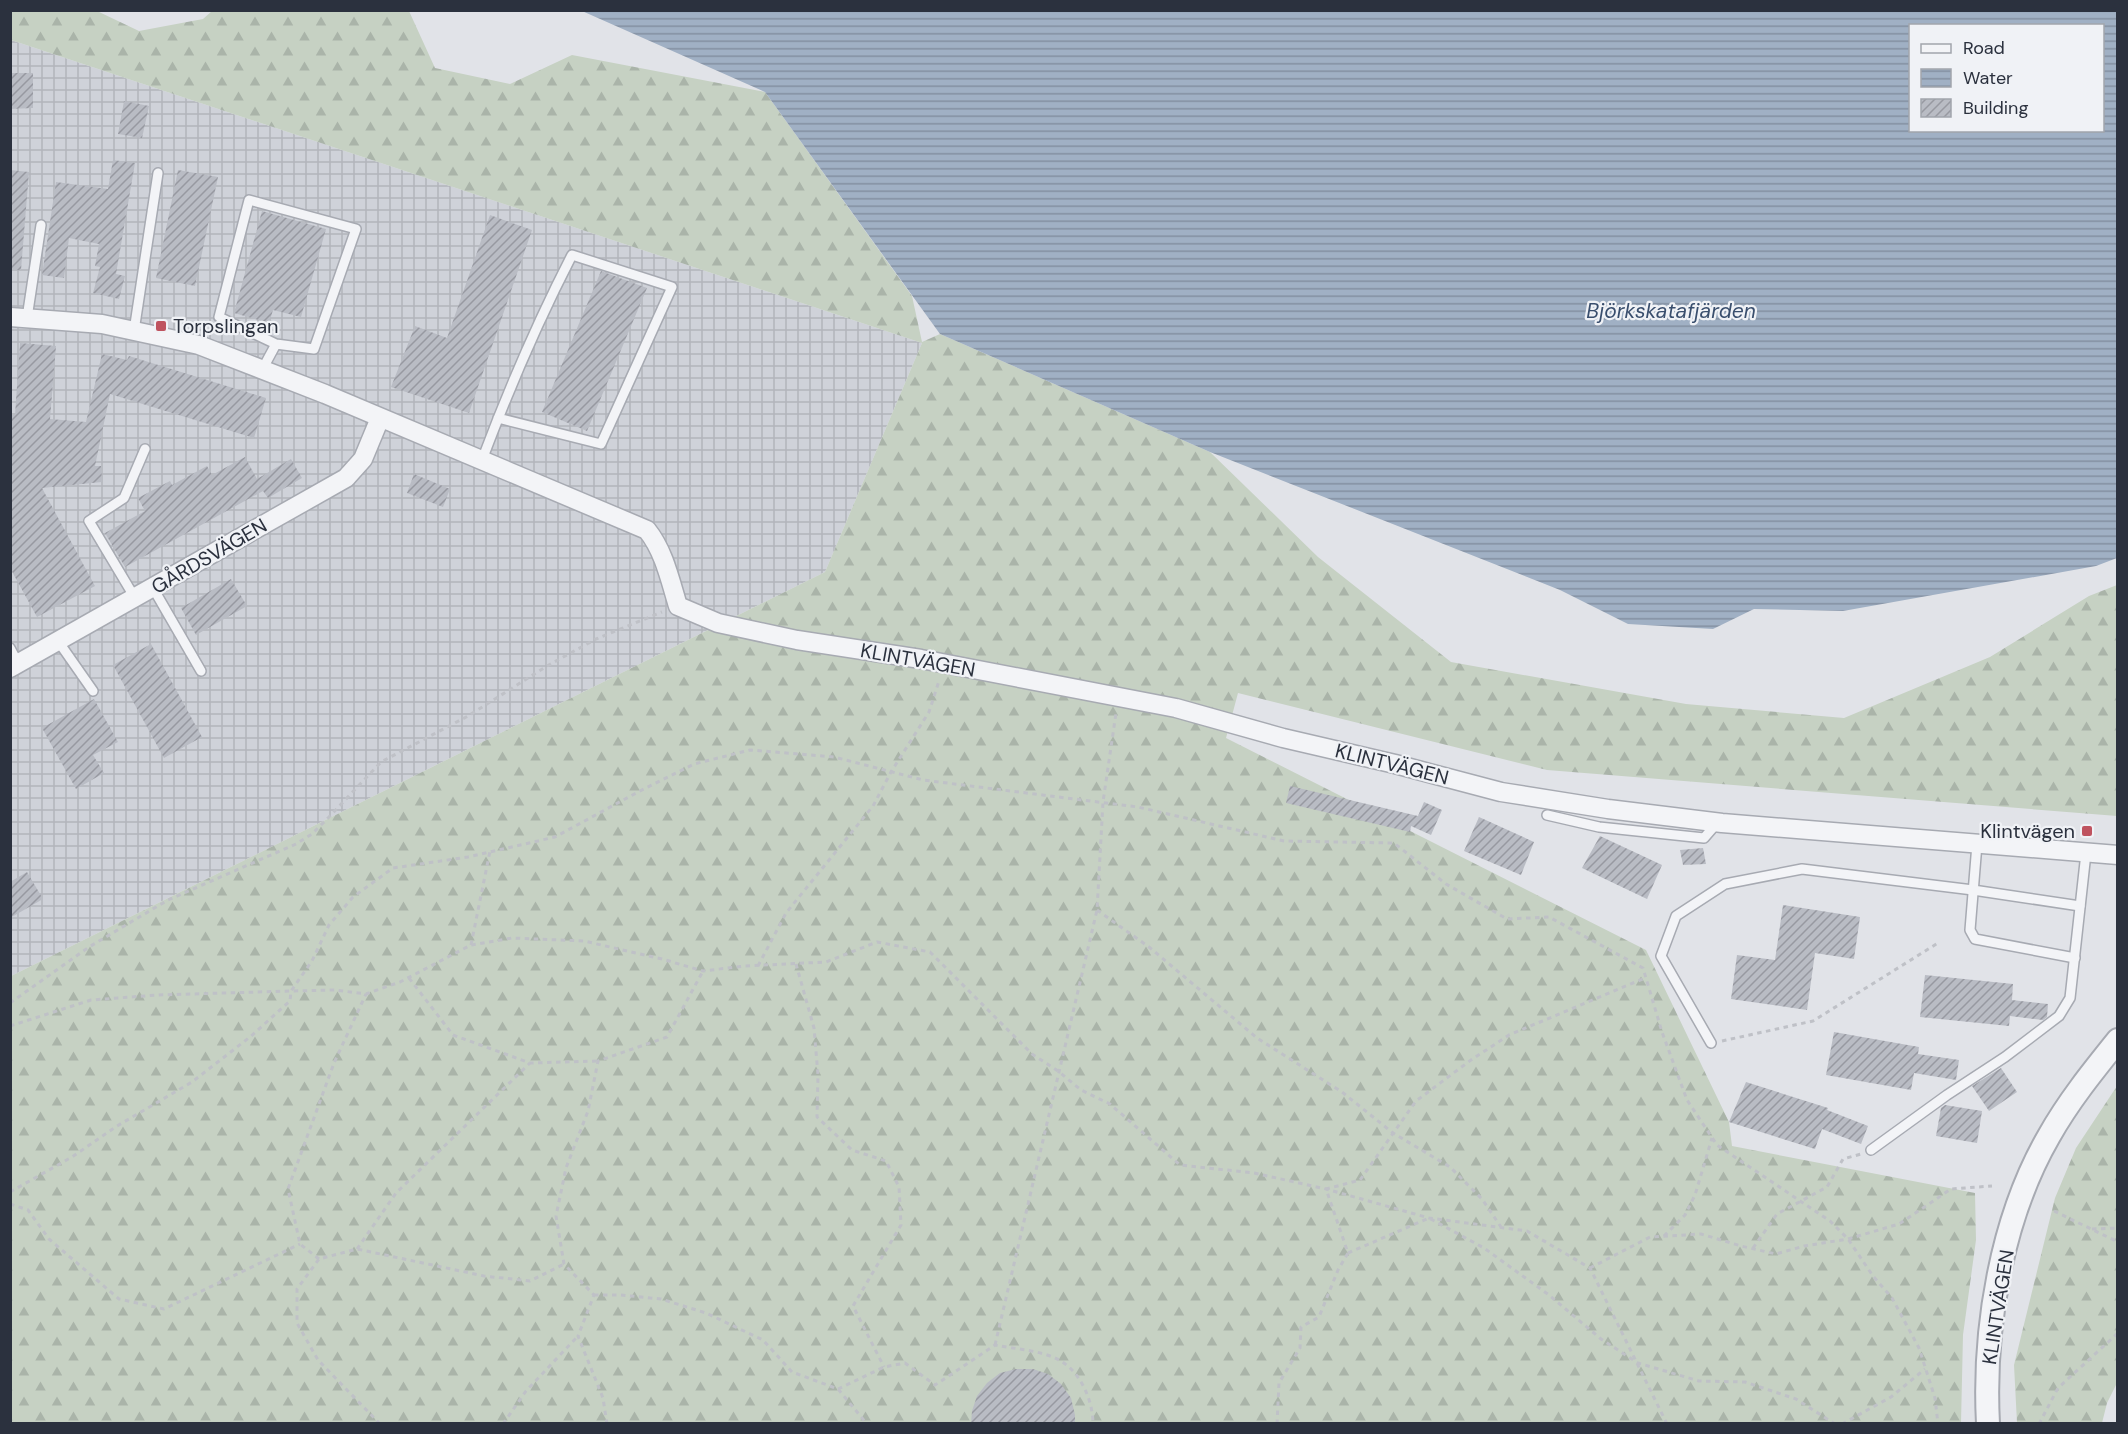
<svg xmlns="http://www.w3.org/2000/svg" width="2128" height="1434" font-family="'DM Sans',sans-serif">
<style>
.industrial{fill:url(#industrial-grid)}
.forest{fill:url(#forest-firs)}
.water{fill:url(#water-rules);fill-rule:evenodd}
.building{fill:url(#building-hatch)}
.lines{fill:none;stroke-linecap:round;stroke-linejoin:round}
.service-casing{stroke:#a7aab2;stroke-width:12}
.minor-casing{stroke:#a7aab2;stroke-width:21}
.tertiary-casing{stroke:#a7aab2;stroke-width:26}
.path{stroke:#bfc1c7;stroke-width:3;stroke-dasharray:4.5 4.5;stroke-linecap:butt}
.service{stroke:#f3f4f7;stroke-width:9}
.minor{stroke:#f3f4f7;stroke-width:18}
.tertiary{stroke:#f3f4f7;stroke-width:22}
.poi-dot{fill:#bf535f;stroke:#f0f2f6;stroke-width:2}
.labels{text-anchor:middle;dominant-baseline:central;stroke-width:4.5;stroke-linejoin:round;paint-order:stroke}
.poi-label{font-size:20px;fill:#2b313e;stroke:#f0f2f6;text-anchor:start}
.street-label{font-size:20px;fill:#2b313e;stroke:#f0f2f6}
.water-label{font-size:21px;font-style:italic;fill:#394e6d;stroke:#f0f2f6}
</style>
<defs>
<pattern id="industrial-grid" width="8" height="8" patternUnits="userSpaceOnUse" patternTransform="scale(1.5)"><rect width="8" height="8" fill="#cfd2d9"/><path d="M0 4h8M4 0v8" fill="none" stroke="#b2b5bb"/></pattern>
<pattern id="forest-firs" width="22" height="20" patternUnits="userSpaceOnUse" patternTransform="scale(1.5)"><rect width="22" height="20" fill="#c6d1c3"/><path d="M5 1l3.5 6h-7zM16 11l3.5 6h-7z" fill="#aab4a9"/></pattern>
<pattern id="water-rules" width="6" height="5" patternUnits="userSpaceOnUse" patternTransform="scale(1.5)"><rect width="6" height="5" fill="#a0b0c4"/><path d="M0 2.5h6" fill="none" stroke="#8390a1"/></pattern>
<pattern id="building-hatch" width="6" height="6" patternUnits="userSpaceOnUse" patternTransform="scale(1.5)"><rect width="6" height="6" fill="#b9bcc4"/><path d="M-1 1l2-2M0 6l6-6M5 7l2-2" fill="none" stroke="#9799a1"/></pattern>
</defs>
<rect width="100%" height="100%" fill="#e1e3e8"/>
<path class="industrial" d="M11,40L922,343L825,572L11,976Z"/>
<g class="forest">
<path d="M11,11H97L139,31L203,19L212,11H409L435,68L510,84L572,55L765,92L912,296L922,342L940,334L1210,452L1318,557L1451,662L1686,704L1844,718L1990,657L2089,596L2117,585V816L1547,770L1238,693L1226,738L1646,950L1729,1122L1732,1146L1975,1193L1976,1240L1963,1335L1961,1423H11V976L825,572L922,343L11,40Z"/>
<path d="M2117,1086V1383L2107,1403L2102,1423H2017L2014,1365L2055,1198L2076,1148Z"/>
</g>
<path class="water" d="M582,11H2117V558L2096,566L1843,611L1754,609L1713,629L1628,624L1560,590L1210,452L940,334L765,92ZM1910,26H2102V130H1910Z"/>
<g class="building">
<path d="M10,73H33V108L10,109Z"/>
<path d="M124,101L149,106L142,138L118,134Z"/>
<path d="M113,160L135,163L116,274L125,276L119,299L93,293L100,267L95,266L99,244L69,238L64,278L42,275L56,182L108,189Z"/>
<path d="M10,170L29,172L21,270H10Z"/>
<path d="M178,170L218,177L195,286L156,278Z"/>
<path d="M262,211L326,229L301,317L273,310L269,323L234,313Z"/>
<path d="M490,215L532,230L469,413L391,387L415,326L447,338Z"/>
<path d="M601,271L647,288L587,431L542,412Z"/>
<path d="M20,343L56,346L50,419L86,422L102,354L127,360L129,356L266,398L254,438L110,394L95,466H101L102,482L42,488L95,586L37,617L10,568V415H15Z"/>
<path d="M245,457L257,479L291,459L302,478L268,498L263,491L125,567L105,533L145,511L138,498L170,481L172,485L207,466L212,475Z"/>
<path d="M414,474L450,489L443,507L407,493Z"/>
<path d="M231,579L247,606L196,635L181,608Z"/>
<path d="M151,644L202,737L164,758L113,665Z"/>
<path d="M94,699L118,742L93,755L104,773L76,789L42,728Z"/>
<path d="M1290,786L1418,816L1424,802L1442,810L1431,835L1411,826L1410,832L1286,803Z"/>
<path d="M1479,817L1534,842L1521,875L1464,851Z"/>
<path d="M1600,836L1662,865L1647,899L1582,868Z"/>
<path d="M1703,848L1706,864L1683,865L1680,850Z"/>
<path d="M27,872L43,899L10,918V882Z"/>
<path d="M1783,905L1860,917L1854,959L1815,953L1807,1010L1731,999L1737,955L1775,960Z"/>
<path d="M1925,975L2013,984L2012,1000L2048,1004L2047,1017L2043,1020L2010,1016L2009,1026L1920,1017Z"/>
<path d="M1834,1032L1919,1047L1918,1054L1959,1060L1956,1080L1914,1073L1911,1090L1826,1075Z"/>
<path d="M2001,1068L2017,1092L1989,1111L1972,1086Z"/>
<path d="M1746,1082L1828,1108L1827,1110L1868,1126L1861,1144L1822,1129L1815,1149L1729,1122Z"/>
<path d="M1945,1105L1982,1111L1977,1143L1936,1136L1941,1108Z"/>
<path d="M1016,1369H1033L1048,1374L1061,1384L1071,1398L1075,1415V1424H971L972,1411L977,1396L987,1383L1000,1373Z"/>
</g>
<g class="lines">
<g class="service-casing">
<g id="service">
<path d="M27,318L41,225"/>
<path d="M134,331L158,173"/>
<path d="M262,370L276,344L219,317L249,200L356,229L314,349L276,344"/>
<path d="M482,460C508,391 538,321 572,255L672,287L601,444L498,418"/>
<path d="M153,588L201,671"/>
<path d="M135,598L89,521L124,498L145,449"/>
<path d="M58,641L93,691"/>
<path d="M10,648L18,663"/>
<path d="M1547,815L1599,827L1704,838L1717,823"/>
<path d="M1977,844L1970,930L1975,939L2075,958"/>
<path d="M1711,1043L1661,956L1676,916L1725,884L1802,869L1973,890L2080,906"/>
<path d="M1871,1150L1947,1095L2005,1057L2059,1016L2070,998L2086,853"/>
</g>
</g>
<g class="minor-casing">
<g id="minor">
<path d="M10,317L102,324L199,345L325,394L647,530C664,551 670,580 678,606L718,623L797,640L921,659L1176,708L1283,738L1395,764L1501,792L1608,809L1722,823L2118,855"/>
<path d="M10,668L346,478L363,459L380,418"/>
</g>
</g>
<g class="tertiary-casing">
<path id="tertiary" d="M1988,1424C1983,1329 2001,1219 2049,1136C2068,1102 2093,1071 2118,1040"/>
</g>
<g class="path">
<path d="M1097,910L1149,947L1257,1038L1342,1092L1393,1133L1450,1167L1482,1199L1501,1227"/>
<path d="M471,945L490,851"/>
<path d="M796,964L814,1028L818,1075L817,1117L852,1150L886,1161L899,1187L901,1225L853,1306L884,1367"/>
<path d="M758,966L786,913L873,806L891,772L929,712L939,681"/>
<path d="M409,978L453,1035L530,1063L598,1061"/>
<path d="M10,1003L89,947L168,900L296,844L312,834L329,817L381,762L468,716L547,666L596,639L662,612"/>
<path d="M10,1026L91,1000L158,995L291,991L335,990L366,994L400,982L471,945L512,938L584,941L662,959L703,971L745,966L826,962L877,942L930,952L1032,1054L1058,1071L1081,1090L1110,1104L1180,1165L1254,1173L1326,1189L1429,1218L1527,1231L1590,1268L1667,1424"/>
<path d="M1722,1041L1813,1021L1938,943"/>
<path d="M10,1192L72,1157L117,1126L192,1082L250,1037L290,1001L291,991L312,961L329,925L353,897L393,868L468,857L555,837L638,792L694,764L750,750L834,757L923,780L1138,807L1284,841L1394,843L1446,884L1507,919L1549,917L1643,968L1662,1032L1687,1100L1717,1145L1830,1221L1848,1239L1873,1276L1892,1298L1919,1348L1935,1398L1938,1424"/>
<path d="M10,1204L28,1210L49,1239L119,1299L164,1309L300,1244"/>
<path d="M2054,1211L2118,1242"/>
<path d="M2092,1229L2118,1228"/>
<path d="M1664,1236L1685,1215L1695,1195L1712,1138"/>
<path d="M1753,1248L1777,1214L1827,1187L1843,1159L1861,1154"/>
<path d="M357,1249L396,1193L530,1063"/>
<path d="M1348,1253L1429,1218L1484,1248L1549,1295L1601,1339L1638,1363L1699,1381L1745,1382L1796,1399L1835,1424"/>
<path d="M319,1259L300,1244L288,1189L334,1063L366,994"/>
<path d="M1590,1268L1650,1237L1701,1234L1741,1246L1776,1254L1804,1246L1848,1239L1899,1224L1951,1189L1992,1186"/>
<path d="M594,1295H621L661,1299L706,1313L763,1340L792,1372L838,1389L867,1424"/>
<path d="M995,1345L1097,910L1103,802L1116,713"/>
<path d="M838,1389L884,1367L905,1363L935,1385L995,1345C1014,1349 1041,1350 1059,1360C1080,1371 1093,1400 1093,1424"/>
<path d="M380,1424L318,1360L297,1323V1289L319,1259L357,1249L484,1276L530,1281L564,1264"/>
<path d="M503,1424L526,1391L578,1336"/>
<path d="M607,1424L603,1398L578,1336L594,1295L564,1264L556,1216L566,1168L588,1111L598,1061L667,1037L703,971"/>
<path d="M1277,1424L1279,1383L1300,1348L1301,1327L1319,1317L1338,1270L1348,1253L1326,1189L1360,1180L1416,1101L1471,1060L1509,1035L1645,978"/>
<path d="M1842,1424L1891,1397L1925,1369"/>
<path d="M2039,1424L2058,1388L2118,1333"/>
</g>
<use href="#service" class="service"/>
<use href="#minor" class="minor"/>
<use href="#tertiary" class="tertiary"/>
</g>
<g class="poi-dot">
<rect x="155" y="320" width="12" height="12" rx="3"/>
<rect x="2081" y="825" width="12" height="12" rx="3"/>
</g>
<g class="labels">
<g class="poi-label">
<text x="173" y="326">Torpslingan</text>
<text x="2075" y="831" text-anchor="end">Klintvägen</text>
</g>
<g class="street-label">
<text transform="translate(209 556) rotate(-30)">GÅRDSVÄGEN</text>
<text transform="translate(918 660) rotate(10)">KLINTVÄGEN</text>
<text transform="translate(1392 764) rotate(14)">KLINTVÄGEN</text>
<text transform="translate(1998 1307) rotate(-81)">KLINTVÄGEN</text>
</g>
<g class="water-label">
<text x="1671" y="311">Björkskatafjärden</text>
</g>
</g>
<rect width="2128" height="1434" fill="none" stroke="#2b313e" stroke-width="24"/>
<rect x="1909" y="24" width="195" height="108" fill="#f0f2f6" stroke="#a1a5ac" stroke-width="1.5"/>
<rect x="1921" y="44" width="30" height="9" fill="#f3f4f7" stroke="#a1a5ac" stroke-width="1.5"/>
<text x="1963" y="54" font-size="18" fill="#2b313e">Road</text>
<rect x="1921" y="69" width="30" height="18" fill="url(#water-rules)" stroke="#a1a5ac" stroke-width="1.5"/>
<text x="1963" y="84" font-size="18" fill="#2b313e">Water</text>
<rect x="1921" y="99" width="30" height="18" fill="url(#building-hatch)" stroke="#a1a5ac" stroke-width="1.5"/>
<text x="1963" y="114" font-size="18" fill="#2b313e">Building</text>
</svg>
